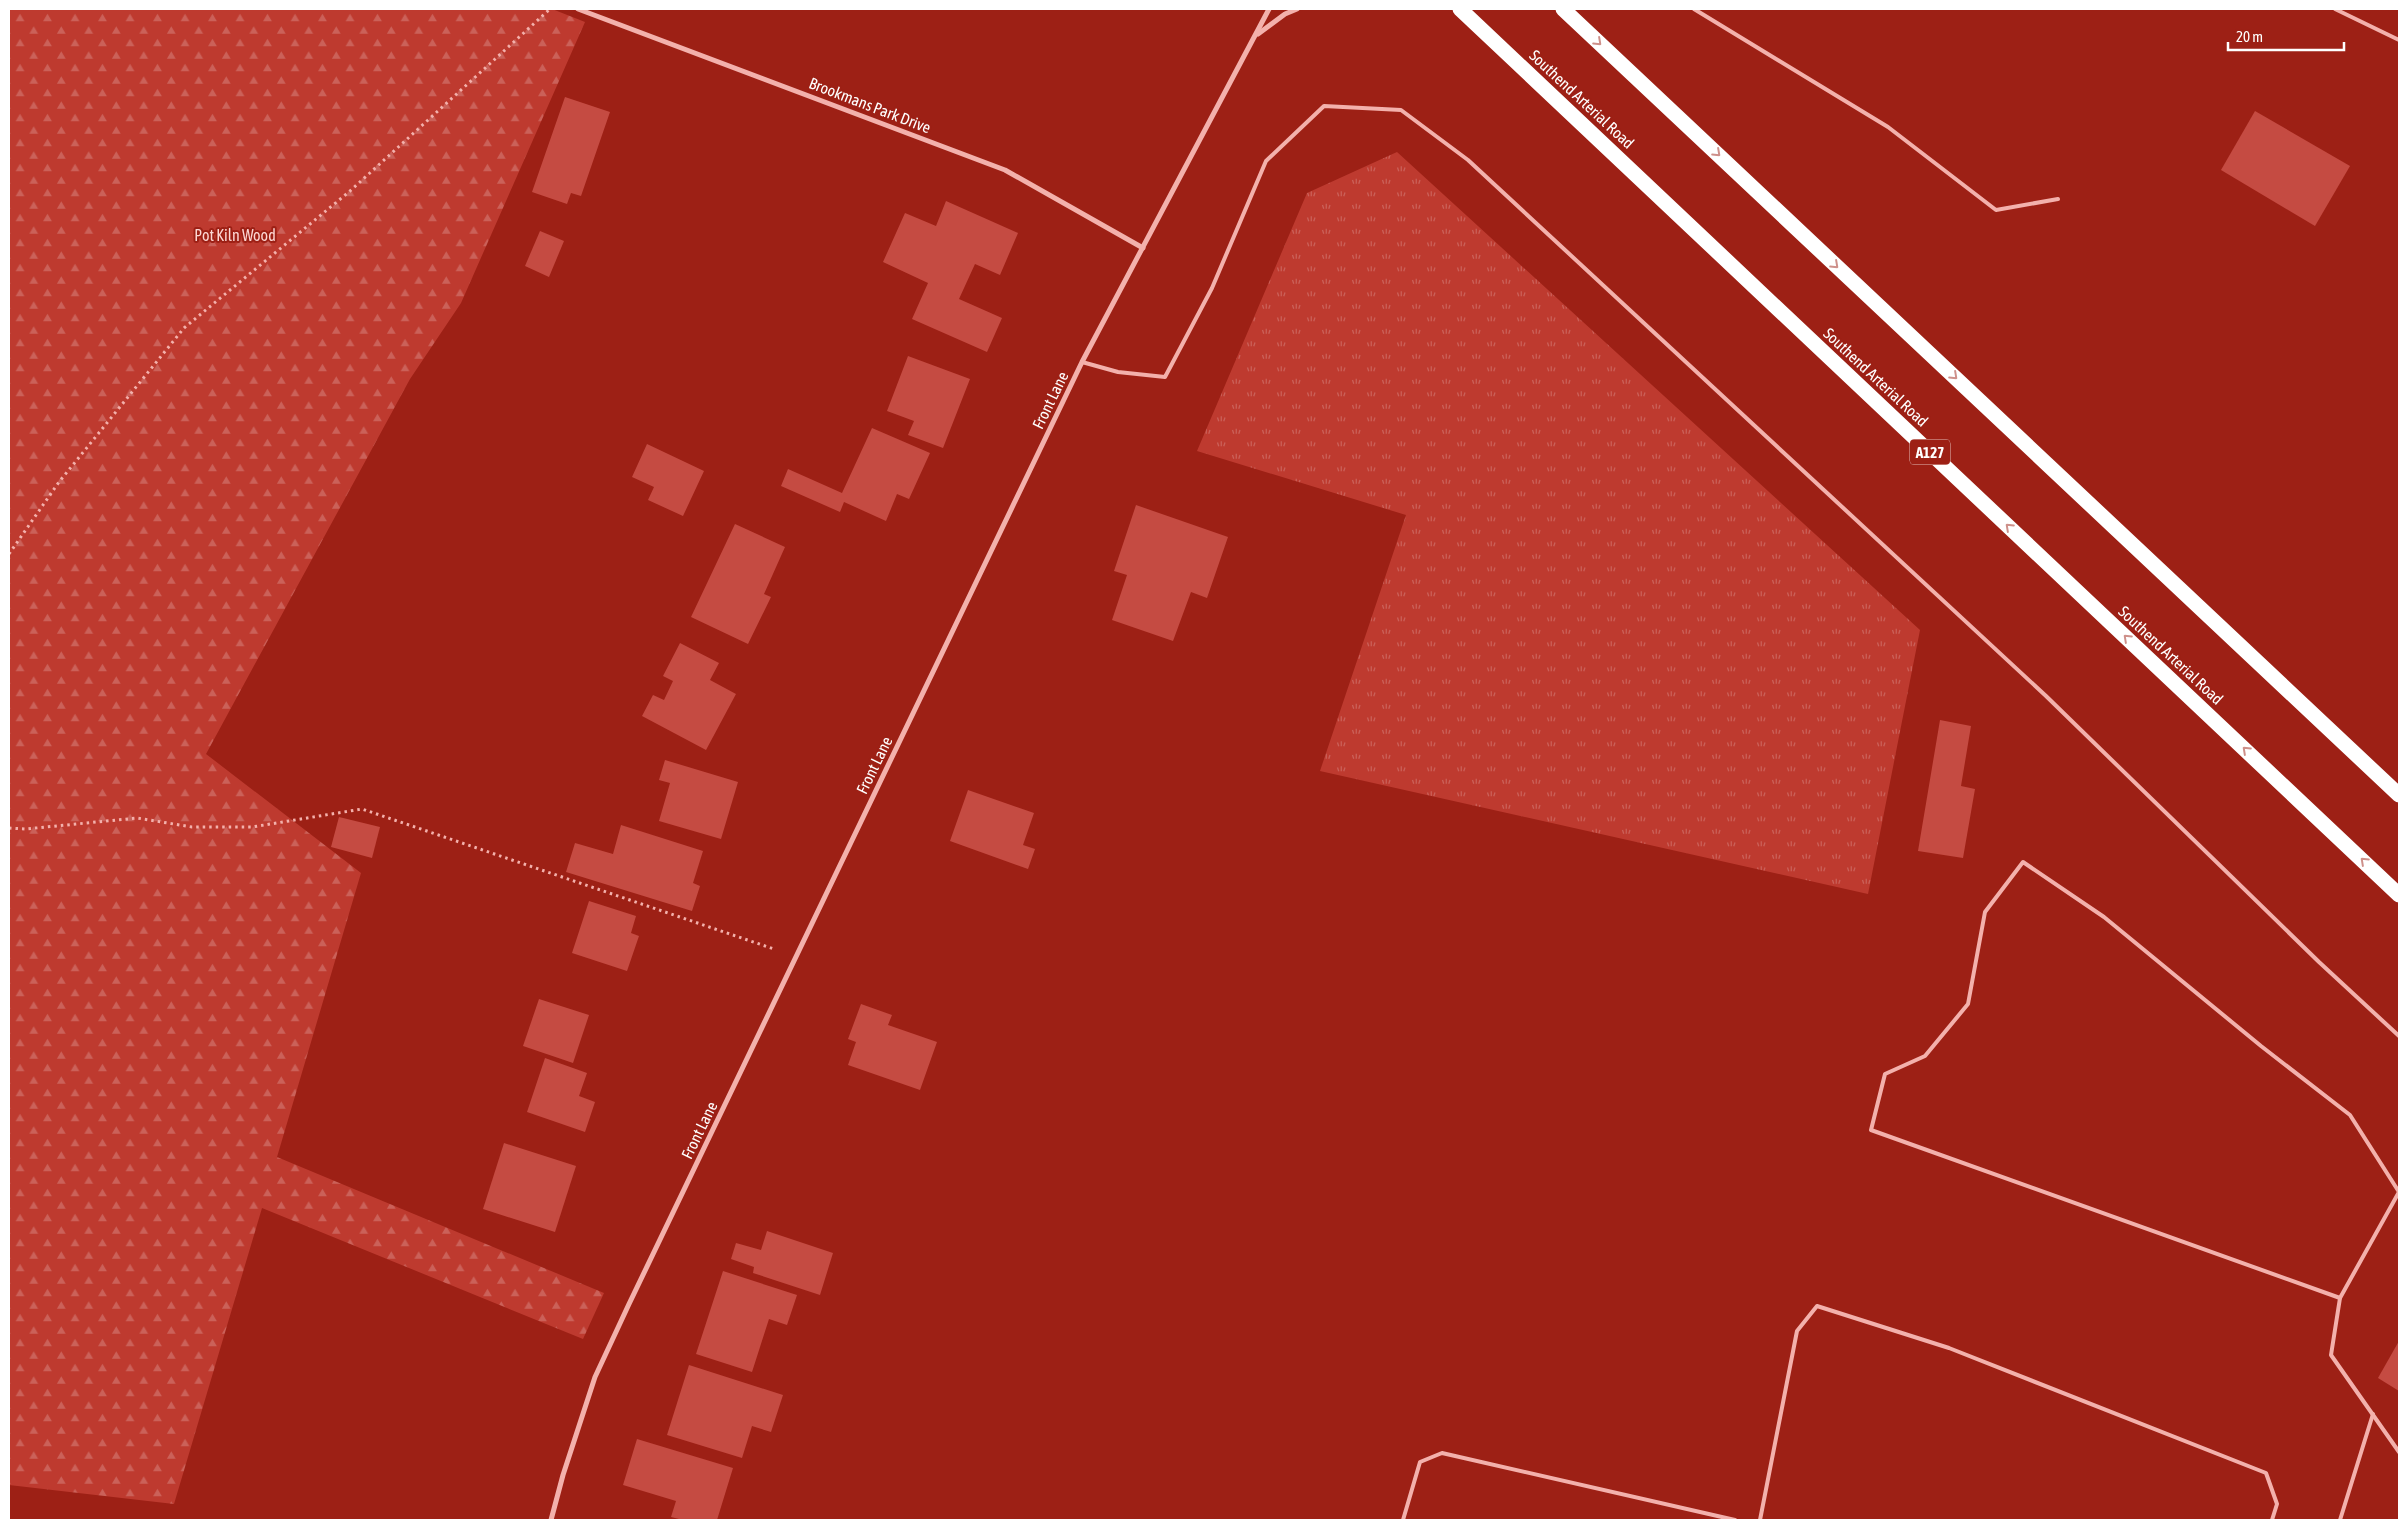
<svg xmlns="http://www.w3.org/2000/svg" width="2408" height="1529" font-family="'Asap Condensed',sans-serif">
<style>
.grass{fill:url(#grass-tufts)}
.forest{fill:url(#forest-firs)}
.building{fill:#c54b42}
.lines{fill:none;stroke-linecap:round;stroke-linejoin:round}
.path{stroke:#f3b1ac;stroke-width:3;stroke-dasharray:2.5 4;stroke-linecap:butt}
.lane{stroke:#f3b1ac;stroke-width:4}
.street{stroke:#f3b1ac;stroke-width:5}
.highway{stroke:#fff;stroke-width:15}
.oneway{stroke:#ce908a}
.labels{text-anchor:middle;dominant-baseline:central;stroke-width:4;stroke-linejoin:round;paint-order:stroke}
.shield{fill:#9d2015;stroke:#e2bcb9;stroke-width:1}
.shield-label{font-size:15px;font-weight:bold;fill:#fff}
.street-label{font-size:16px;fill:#fff;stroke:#9d2015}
.park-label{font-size:16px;fill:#fdd7d4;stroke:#9d2015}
</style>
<defs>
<pattern id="grass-tufts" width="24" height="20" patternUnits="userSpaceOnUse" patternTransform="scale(1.25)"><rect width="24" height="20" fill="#be3a2f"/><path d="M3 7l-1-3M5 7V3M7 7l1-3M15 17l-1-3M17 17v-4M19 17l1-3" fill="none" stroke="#cb6159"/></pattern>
<pattern id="forest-firs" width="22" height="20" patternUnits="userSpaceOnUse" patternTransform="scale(1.25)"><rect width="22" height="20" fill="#be3a2f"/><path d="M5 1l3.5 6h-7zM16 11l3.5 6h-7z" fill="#cb6159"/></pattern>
</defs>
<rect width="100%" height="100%" fill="#9d2015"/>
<path class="grass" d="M1397,152L1920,630L1868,894L1320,771L1406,515L1197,451L1307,193Z"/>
<path class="forest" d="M9,9H552L585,22L461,303L410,379L206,754L361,873L277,1157L604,1293L583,1339L262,1208L174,1504L9,1485Z"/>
<g class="building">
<path d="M565,97L610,112L581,196L571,193L567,204L532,192Z"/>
<path d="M2255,111L2350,166L2315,226L2221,170Z"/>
<path d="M946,201L1018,233L1000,275L975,264L959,299L1002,318L987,352L912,319L928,283L883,262L905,213L936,226Z"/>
<path d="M540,231L564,241L549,277L525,266Z"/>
<path d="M908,356L970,379L943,448L908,435L914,421L887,411Z"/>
<path d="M872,428L930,453L909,499L897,494L886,521L844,502L840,512L781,486L788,469L842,493Z"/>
<path d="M647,444L704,471L683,516L648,500L654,487L632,477Z"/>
<path d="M1136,505L1228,537L1207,598L1191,592L1173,641L1112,620L1127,575L1114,571Z"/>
<path d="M735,524L785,547L764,594L771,597L748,644L691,617Z"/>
<path d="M680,643L719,663L710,680L736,694L706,750L642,716L653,695L664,700L673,681L663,676Z"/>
<path d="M1940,720L1971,726L1961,786L1975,789L1963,858L1918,851Z"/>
<path d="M665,760L738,782L721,839L659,821L670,783L659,780Z"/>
<path d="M968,790L1034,813L1023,845L1035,849L1028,869L950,841Z"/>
<path d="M339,817L380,827L372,858L331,847Z"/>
<path d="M621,825L703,851L693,883L700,886L692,911L566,872L575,843L613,854Z"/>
<path d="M589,901L636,916L631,933L639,936L627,971L572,953Z"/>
<path d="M539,999L589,1015L573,1063L523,1046Z"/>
<path d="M861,1004L892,1015L888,1025L937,1042L920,1090L848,1065L856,1042L848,1039Z"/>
<path d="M545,1058L587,1073L579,1096L595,1102L585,1132L527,1112Z"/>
<path d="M504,1143L576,1166L555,1232L483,1209Z"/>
<path d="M767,1231L833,1253L820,1295L753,1273L754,1267L731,1259L736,1243L761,1250Z"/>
<path d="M723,1271L797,1295L787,1325L769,1319L752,1372L696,1354Z"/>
<path d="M2399,1341V1391L2378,1378Z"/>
<path d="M689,1365L783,1395L771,1432L752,1426L742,1458L667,1435Z"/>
<path d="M637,1439L733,1468L717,1520H683L671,1517L676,1501L623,1485Z"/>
</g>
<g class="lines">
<g class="path">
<path d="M9,554L59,482L184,328L350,191L550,9"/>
<path d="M9,828L26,829L137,818L192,827H252L362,809L774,949"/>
</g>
<g class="lane">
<path d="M1694,9L1888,127L1996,210L2058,199"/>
<path d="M2335,9L2399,40"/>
<path d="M1082,362L1118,372L1165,377L1212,288L1266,161L1324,106L1401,110L1468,160L2046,696L2319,962L2399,1036"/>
<path d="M2399,1192L2350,1115L2261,1046L2104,917L2023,862L1985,912L1968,1004L1925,1056L1885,1074L1871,1130L2340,1298L2331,1355L2399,1452"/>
<path d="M2340,1298L2399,1192"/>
<path d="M1403,1520L1420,1462L1442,1453L1735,1520"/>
<path d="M1760,1520L1797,1331L1817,1306L1949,1348L2266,1473L2277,1504L2272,1520"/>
<path d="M2340,1520L2373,1414"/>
</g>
<g class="street">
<path d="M578,9L1005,170L1143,248"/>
<path d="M1258,34L1285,14L1297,9"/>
<path d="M551,1520L563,1475L595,1377L629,1304L1082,362L1269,9"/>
</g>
<g class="highway">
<path d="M1460,9L2399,895"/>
<path d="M1563,9L2399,795"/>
</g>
</g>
<defs><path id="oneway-chevron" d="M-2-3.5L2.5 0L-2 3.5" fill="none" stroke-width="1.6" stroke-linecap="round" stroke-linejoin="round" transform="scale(1.25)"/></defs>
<g class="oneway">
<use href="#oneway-chevron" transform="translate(1598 42) rotate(43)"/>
<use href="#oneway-chevron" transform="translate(1717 153) rotate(43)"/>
<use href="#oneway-chevron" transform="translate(1835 265) rotate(43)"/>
<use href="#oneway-chevron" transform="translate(1954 376) rotate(43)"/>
<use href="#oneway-chevron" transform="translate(2009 527) rotate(-137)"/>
<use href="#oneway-chevron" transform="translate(2127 638) rotate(-137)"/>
<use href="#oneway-chevron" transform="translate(2246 750) rotate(-137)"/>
<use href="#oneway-chevron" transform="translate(2364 861) rotate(-137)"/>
</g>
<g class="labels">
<rect class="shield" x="1910" y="439.5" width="40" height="25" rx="4"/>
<g class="shield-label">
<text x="1930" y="452">A127</text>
</g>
<g class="street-label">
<text transform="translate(1582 99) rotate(43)">Southend Arterial Road</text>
<text transform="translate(870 105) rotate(21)">Brookmans Park Drive</text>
<text transform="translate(1876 377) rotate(43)">Southend Arterial Road</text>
<text transform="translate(1050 400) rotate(-64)">Front Lane</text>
<text transform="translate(2171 655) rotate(43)">Southend Arterial Road</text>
<text transform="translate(874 765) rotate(-64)">Front Lane</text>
<text transform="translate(699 1130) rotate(-64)">Front Lane</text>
</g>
<g class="park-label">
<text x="235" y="235">Pot Kiln Wood</text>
</g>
</g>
<rect width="2408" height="1529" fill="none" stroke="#ffffff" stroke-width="20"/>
<path d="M2228 42v8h116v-8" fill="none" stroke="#ffffff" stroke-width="2.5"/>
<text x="2236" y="42" font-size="15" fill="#ffffff" stroke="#9d2015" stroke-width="4" paint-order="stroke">20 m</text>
</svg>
